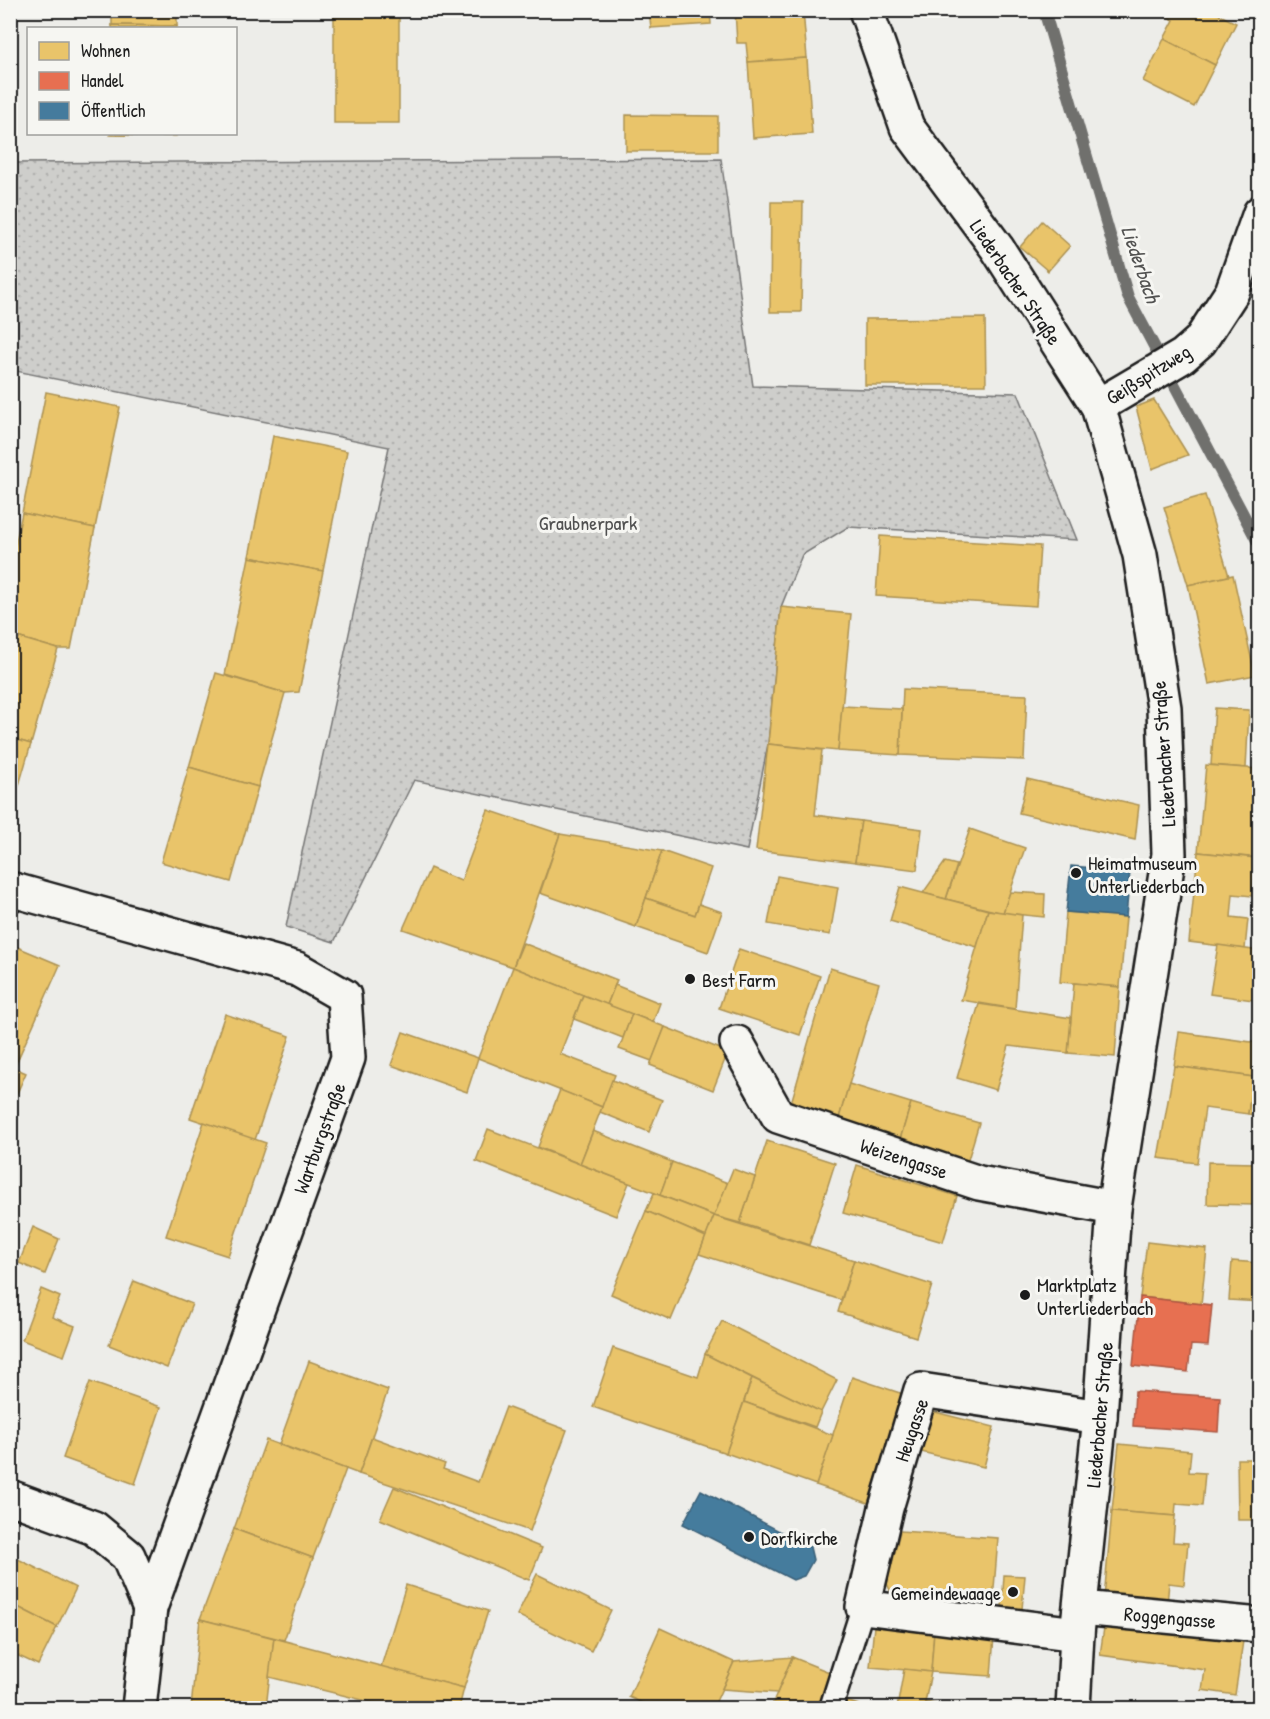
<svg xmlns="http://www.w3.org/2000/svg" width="1270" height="1719" font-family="'Patrick Hand',sans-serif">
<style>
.grass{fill:url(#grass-dots);stroke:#757574;stroke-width:1.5}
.homes{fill:#e9c46a;stroke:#ac9253;stroke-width:1.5}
.shops{fill:#e76f51;stroke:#aa5641;stroke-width:1.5}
.public{fill:#457b9d;stroke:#395e76;stroke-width:1.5}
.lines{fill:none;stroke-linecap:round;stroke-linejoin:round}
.stream{stroke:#6f6f6d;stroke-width:12}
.service-casing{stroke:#1c1c1c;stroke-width:27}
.minor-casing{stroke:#1c1c1c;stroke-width:38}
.service{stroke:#f6f6f2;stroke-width:22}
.minor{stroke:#f6f6f2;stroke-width:33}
.poi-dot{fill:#1c1c1c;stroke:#f6f6f2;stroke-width:2}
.labels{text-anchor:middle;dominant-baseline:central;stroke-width:6;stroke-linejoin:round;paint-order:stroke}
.street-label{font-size:20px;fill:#1c1c1c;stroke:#f6f6f2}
.park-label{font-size:20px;fill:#515151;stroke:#f6f6f2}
.poi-label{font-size:20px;fill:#1c1c1c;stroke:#f6f6f2;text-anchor:start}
.water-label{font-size:21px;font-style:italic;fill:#535352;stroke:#f6f6f2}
</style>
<defs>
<pattern id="grass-dots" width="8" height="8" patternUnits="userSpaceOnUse" patternTransform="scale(1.5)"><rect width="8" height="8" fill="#cececb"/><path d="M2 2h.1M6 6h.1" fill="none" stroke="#b0b0ae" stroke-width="1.8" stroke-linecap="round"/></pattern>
</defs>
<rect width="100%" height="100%" fill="#edede9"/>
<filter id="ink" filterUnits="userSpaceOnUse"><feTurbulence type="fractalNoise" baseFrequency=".0167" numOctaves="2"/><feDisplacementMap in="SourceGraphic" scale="12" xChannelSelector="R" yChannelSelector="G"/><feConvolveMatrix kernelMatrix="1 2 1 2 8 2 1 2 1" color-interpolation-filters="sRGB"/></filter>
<g filter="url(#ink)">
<path class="grass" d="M721,159L753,386L1018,393L1077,540L848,527L802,555L781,607L768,744L747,850L414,780L334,942L286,927L389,447L11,370L10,163Z"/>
<g class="homes">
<path d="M112,10H177V26L112,25Z"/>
<path d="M334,10H399V13L334,14Z"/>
<path d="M649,10H710L711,24L651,28Z"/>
<path d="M735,10H803L807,58L748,62L746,43H737Z"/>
<path d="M1155,10H1210L1236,23L1215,65L1164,39L1174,20Z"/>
<path d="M399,13V123H334V14Z"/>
<path d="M112,25L177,26V28H112Z"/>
<path d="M1164,39L1215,65L1194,107L1143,81Z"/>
<path d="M807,58L812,134L753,138L748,62Z"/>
<path d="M626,115L718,116V151H626Z"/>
<path d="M110,134H176V136L110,135Z"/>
<path d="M771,202H803L801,312H770Z"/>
<path d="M1042,221L1070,246L1048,271L1020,247Z"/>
<path d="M985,318L986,385H865V319Z"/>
<path d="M46,392L120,407L95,528L22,513Z"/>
<path d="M1154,400L1188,455L1152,469L1136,407Z"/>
<path d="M273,436L347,451L323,571L249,557Z"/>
<path d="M1205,495L1229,576L1188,585L1164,507Z"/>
<path d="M22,513L95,528L71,649H58L10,635V570Z"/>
<path d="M880,536L1040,546L1036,606L876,596Z"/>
<path d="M249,557L323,571L299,692L285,693L225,675Z"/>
<path d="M1233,575L1255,675L1209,684L1188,585Z"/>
<path d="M781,607L851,614L838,751L768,744Z"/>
<path d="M10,635L58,649L31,744L10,738Z"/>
<path d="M216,673L285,693L258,787L189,767Z"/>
<path d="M903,689L1027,695L1024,760L900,755Z"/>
<path d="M842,706L902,709L900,755L838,751Z"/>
<path d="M1215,708L1249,710L1246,768L1211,765Z"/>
<path d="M10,738L31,744L10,816Z"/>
<path d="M768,744L822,750L815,815L861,821L855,862L756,850Z"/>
<path d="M1206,765L1260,769V858L1198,852Z"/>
<path d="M189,767L258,787L231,882L161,862Z"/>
<path d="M1027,779L1139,805L1135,840L1019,813Z"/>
<path d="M488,810L560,834L513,967L403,929L430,868L461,881Z"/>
<path d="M861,821L922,829L917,870L855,862Z"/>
<path d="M970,829L1025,848L1003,913L946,899Z"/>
<path d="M560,834L662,851L636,927L540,893Z"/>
<path d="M662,851L711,868L695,915L646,898Z"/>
<path d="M1198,852L1256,858L1252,896L1233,894L1231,917L1248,919L1245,949L1189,942Z"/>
<path d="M945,862L957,865L946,899L923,893Z"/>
<path d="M777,876L838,887L830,935L768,924Z"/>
<path d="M900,887L988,910L977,947L890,921Z"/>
<path d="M1010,892L1045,894L1044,917L1003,913Z"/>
<path d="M646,898L695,915L699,904L722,912L708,952L636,927Z"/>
<path d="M988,910L1022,915L1015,1009L961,1000Z"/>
<path d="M1066,912L1126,917L1120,987L1060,982Z"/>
<path d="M523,943L617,980L607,1005L513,967Z"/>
<path d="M10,944L60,965L14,1068L10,1066Z"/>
<path d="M1218,945L1260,951V1001L1210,994Z"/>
<path d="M739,949L820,976L800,1035L719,1008Z"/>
<path d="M513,967L583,995L560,1054L615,1075L602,1107L478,1058Z"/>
<path d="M830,968L879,983L837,1125L789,1110Z"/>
<path d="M1074,983L1120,987L1115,1057L1068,1053Z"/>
<path d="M615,985L660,1003L653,1022L607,1005Z"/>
<path d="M583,995L632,1014L623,1038L574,1019Z"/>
<path d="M979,1004L1071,1018L1068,1053L1009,1046L996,1090L957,1078Z"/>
<path d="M225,1014L290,1036L255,1140L190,1118Z"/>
<path d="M632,1014L665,1027L652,1061L619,1049Z"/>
<path d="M665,1027L728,1052L713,1090L650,1065Z"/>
<path d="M403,1032L478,1058L467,1092L391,1065Z"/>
<path d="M1179,1032L1258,1043L1253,1077L1174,1066Z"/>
<path d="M10,1066L26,1073L10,1109Z"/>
<path d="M1174,1066L1253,1077L1248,1114L1205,1108L1197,1163L1158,1158Z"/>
<path d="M1253,1077L1260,1078V1116L1248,1114Z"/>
<path d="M612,1080L662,1100L649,1132L600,1112Z"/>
<path d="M849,1084L911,1103L899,1143L837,1125Z"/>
<path d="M560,1090L602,1107L580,1164L538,1147Z"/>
<path d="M911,1103L979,1123L967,1163L899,1143Z"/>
<path d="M204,1122L266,1143L228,1256L166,1236Z"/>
<path d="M488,1129L629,1183L616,1216L476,1161Z"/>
<path d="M593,1131L672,1162L660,1195L580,1164Z"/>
<path d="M767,1141L835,1163L809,1245L740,1223Z"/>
<path d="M672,1162L728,1183L714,1216L660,1195Z"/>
<path d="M1208,1162L1256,1163V1205L1207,1204Z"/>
<path d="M1256,1163H1260V1201H1255Z"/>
<path d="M857,1165L957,1196L943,1242L843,1213Z"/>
<path d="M733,1169L755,1177L740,1223L714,1216Z"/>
<path d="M654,1193L714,1216L706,1237L646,1211Z"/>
<path d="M646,1211L706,1237L671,1320L611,1294Z"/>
<path d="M714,1216L854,1260L841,1300L699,1254Z"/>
<path d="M33,1227L59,1239L45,1274L19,1263Z"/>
<path d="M1147,1242L1207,1249L1201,1304L1140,1297Z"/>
<path d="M854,1260L932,1285L916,1337L838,1312Z"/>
<path d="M1232,1261L1260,1263V1302L1229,1300Z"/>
<path d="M134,1281L192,1304L167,1368L109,1345Z"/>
<path d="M41,1289L60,1297L52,1317L75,1326L64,1356L22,1340Z"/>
<path d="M722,1321L837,1380L821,1412L705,1354Z"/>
<path d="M613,1348L698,1377L705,1354L752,1378L726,1453L593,1407Z"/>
<path d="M309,1361L388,1390L359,1474L279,1444Z"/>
<path d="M852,1377L903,1394L868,1503L816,1485Z"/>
<path d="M752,1378L821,1412L815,1427L744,1402Z"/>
<path d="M90,1382L161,1407L135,1484L63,1458Z"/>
<path d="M744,1402L833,1435L816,1485L726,1453Z"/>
<path d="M506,1407L567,1430L530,1531L359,1474L372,1437L445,1464L443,1469L478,1482Z"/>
<path d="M927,1410L994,1427L984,1467L917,1451Z"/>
<path d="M266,1440L346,1469L313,1558L234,1529Z"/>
<path d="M1119,1444L1191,1451L1189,1472L1205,1473L1202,1506L1176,1504L1175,1516L1112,1511Z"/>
<path d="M1237,1459H1260V1520H1238Z"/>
<path d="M394,1487L542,1548L529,1580L380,1519Z"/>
<path d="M1112,1511L1175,1516L1173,1542L1188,1543L1184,1585L1169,1583L1167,1604L1104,1598Z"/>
<path d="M234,1529L313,1558L284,1640L200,1619Z"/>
<path d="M900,1531L998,1538L993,1601L892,1594L887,1584Z"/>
<path d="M10,1555L76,1588L57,1627L10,1603Z"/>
<path d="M537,1574L611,1610L591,1651L517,1615Z"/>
<path d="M1004,1575L1025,1576L1022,1609L1002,1608Z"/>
<path d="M406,1585L488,1611L464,1688L381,1667Z"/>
<path d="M10,1603L57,1627L38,1665L10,1652Z"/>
<path d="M200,1619L274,1638L266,1708H191Z"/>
<path d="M1105,1621L1243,1641L1235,1695L1202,1690L1205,1670L1100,1655Z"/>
<path d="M874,1626L934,1631L931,1672L870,1667Z"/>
<path d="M660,1628L734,1662L713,1708H654L629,1697Z"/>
<path d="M934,1631L994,1636L991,1676L931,1672Z"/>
<path d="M274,1638L464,1688L459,1708H395L269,1677Z"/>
<path d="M792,1657L839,1676L826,1708H771Z"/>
<path d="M792,1657L777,1693L722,1689L734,1662Z"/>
<path d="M904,1669L931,1672L924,1708H897Z"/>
<path d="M840,1699L868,1708H836Z"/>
<path d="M639,1702L654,1708H636Z"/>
<path d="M925,1702L952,1708H924Z"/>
</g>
<g class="shops">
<path d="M1140,1297L1212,1305L1208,1346L1191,1345L1188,1372L1133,1366Z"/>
<path d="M1135,1391L1220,1397L1218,1432L1133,1426Z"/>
</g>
<g class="public">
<path d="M1071,866L1130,871L1126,917L1066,912Z"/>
<path d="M701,1490L810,1547L813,1560L804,1576L793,1580L683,1524Z"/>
</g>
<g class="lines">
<path class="stream" d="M1044,10L1128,297L1260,546"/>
<g class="service-casing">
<path id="service" d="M831,1708L863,1607"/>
</g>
<g class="minor-casing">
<g id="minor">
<path d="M866,10L907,127L997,248L1098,406L1140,555L1164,708L1169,854L1114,1208L1100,1417L1077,1634L1073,1708"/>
<path d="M1098,406L1183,356L1200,341L1232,292L1260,213"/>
<path d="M10,889L297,969L344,996L348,1058L150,1608L139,1708"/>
<path d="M737,1043L778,1116L979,1183L1114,1208"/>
<path d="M10,1497L94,1528L128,1556L150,1608"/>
<path d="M1081,1608L1260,1625"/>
<path d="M1077,1634L863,1607L886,1508L921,1390L1100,1417"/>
</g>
</g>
<use href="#service" class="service"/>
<use href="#minor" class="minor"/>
</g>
</g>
<g class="poi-dot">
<circle cx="1076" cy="873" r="6"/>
<circle cx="690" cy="979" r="6"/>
<circle cx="1025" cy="1295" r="6"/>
<circle cx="749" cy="1537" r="6"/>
<circle cx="1013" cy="1592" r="6"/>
</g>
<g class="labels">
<g class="street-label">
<text transform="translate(1016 282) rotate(56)">Liederbacher Straße</text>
<text transform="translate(1148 374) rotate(-32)">Geißspitzweg</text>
<text transform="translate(1163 754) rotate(-94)">Liederbacher Straße</text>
<text transform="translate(319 1138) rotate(-70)">Wartburgstraße</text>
<text transform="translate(904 1158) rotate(18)">Weizengasse</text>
<text transform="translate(1099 1415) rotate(-85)">Liederbacher Straße</text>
<text transform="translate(911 1430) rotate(-71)">Heugasse</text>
<text transform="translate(1170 1617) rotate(5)">Roggengasse</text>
</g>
<g class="park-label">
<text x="588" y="522">Graubnerpark</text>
</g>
<g class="poi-label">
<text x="1088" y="862">Heimatmuseum<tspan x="1088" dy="23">Unterliederbach</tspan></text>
<text x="702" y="979">Best Farm</text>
<text x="1037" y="1284">Marktplatz<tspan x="1037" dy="23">Unterliederbach</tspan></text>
<text x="761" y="1537">Dorfkirche</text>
<text x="1001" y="1592" text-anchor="end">Gemeindewaage</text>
</g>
<g class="water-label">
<text transform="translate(1141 264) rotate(71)">Liederbach</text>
</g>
</g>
<rect width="1270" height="1719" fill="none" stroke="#f6f6f2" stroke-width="36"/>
<rect x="18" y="18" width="1234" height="1683" fill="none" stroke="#1c1c1c" stroke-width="2" filter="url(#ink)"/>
<rect x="27" y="27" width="210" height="108" fill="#f6f6f2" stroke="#9f9f9c" stroke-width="1.5"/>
<rect x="39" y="42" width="30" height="18" fill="#e9c46a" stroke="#9f9f9c" stroke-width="1.5"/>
<text x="81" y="57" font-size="18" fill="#1c1c1c">Wohnen</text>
<rect x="39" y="72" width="30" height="18" fill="#e76f51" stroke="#9f9f9c" stroke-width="1.5"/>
<text x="81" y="87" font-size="18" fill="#1c1c1c">Handel</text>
<rect x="39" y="102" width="30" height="18" fill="#457b9d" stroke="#9f9f9c" stroke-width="1.5"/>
<text x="81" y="117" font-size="18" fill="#1c1c1c">Öffentlich</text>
</svg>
